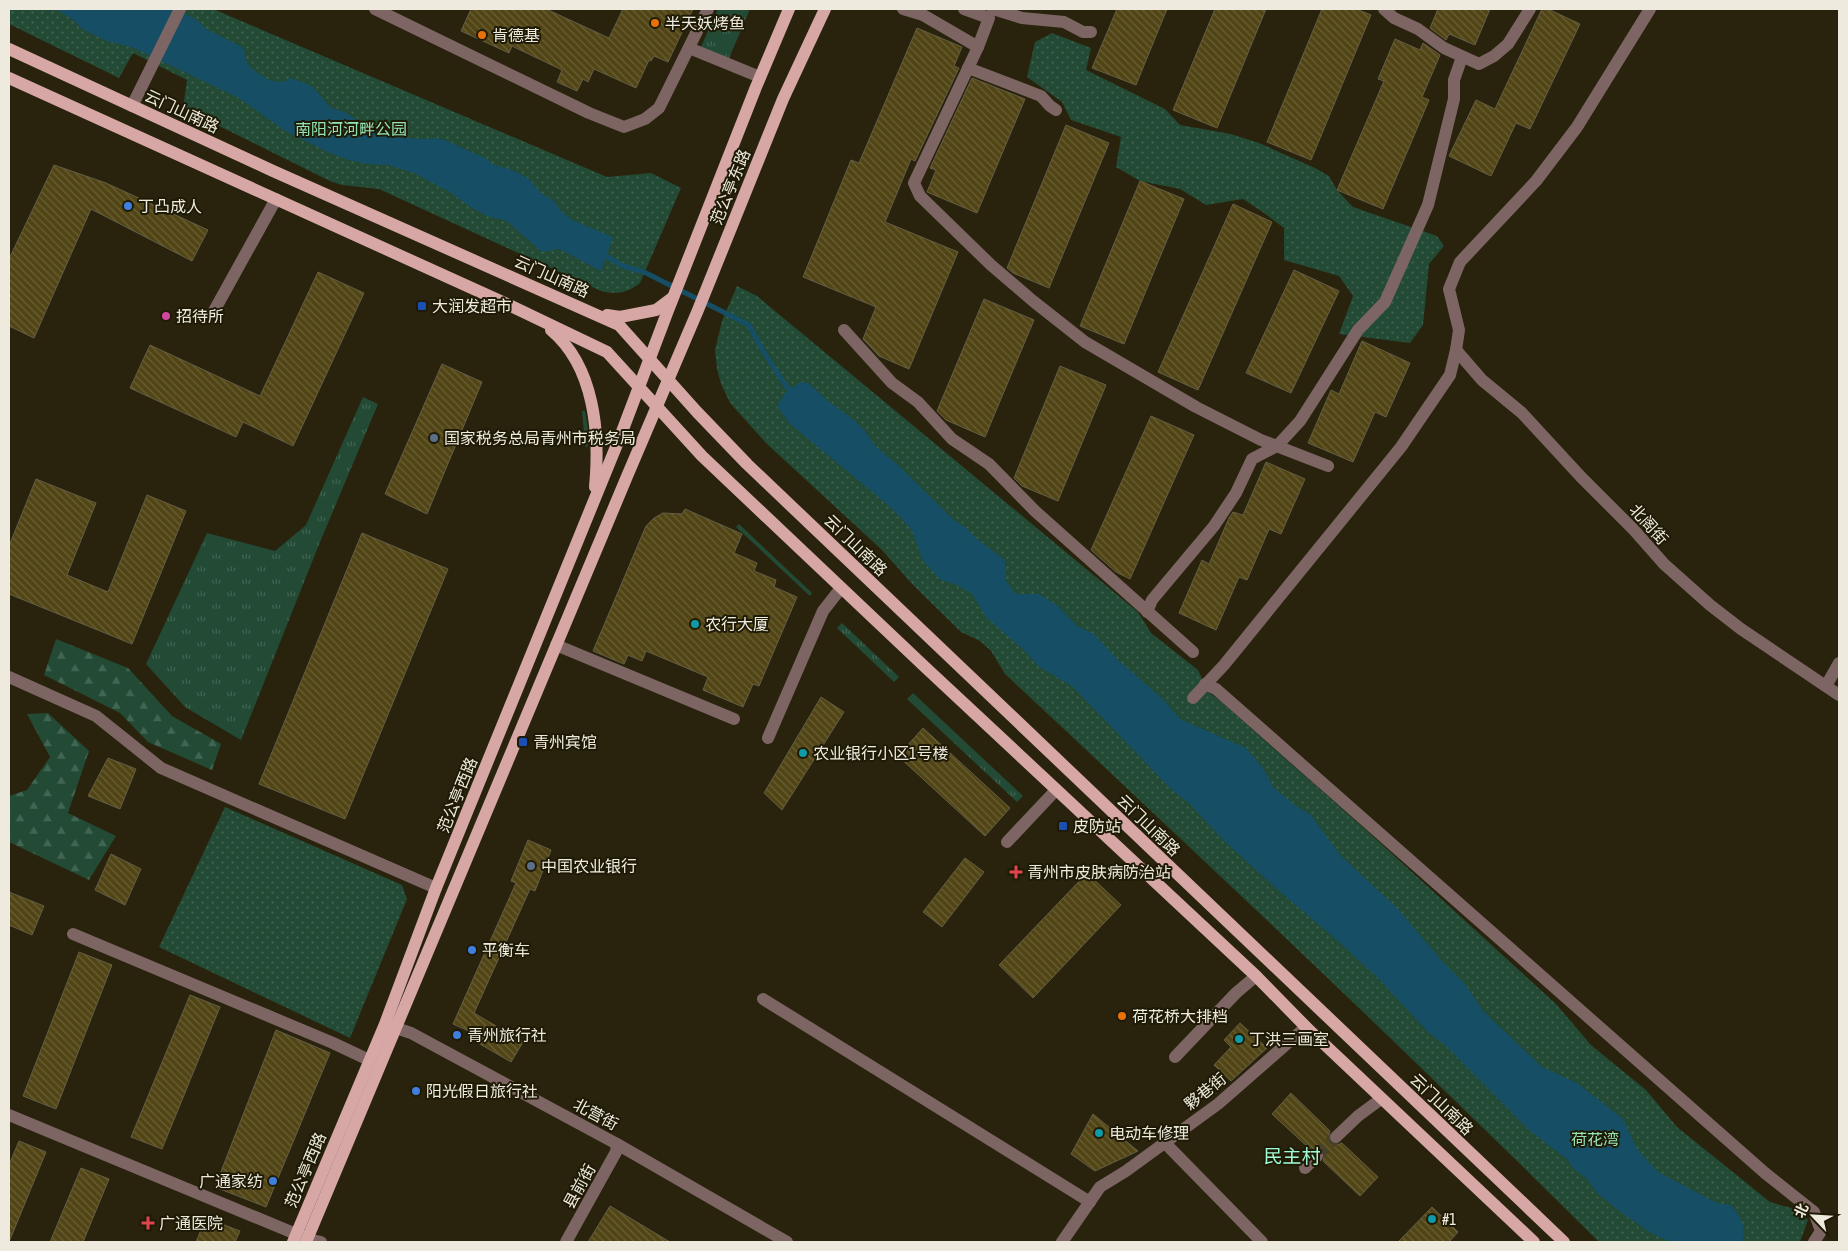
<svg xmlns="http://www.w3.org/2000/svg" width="1848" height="1251" font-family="'Asap Condensed','Noto Sans SC',sans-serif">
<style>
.grass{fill:url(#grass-tufts)}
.forest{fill:url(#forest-firs)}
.park{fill:url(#park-dots)}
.water{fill:#164f65}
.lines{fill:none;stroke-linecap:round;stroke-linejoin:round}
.stream{stroke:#164f65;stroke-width:5}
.building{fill:url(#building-back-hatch);stroke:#645e46}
.minor-tunnel{stroke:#47412c;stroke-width:12;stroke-dasharray:12 6;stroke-linecap:butt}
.minor{stroke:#7d6564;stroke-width:12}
.major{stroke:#d7a7a6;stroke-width:12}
.food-dot{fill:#e8710a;stroke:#1f1a05;stroke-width:2}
.shop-dot{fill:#3f7fe0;stroke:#1f1a05;stroke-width:2}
.transit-dot{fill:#1a4fb4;stroke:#1f1a05;stroke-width:2}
.hotel-dot{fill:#d1479c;stroke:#1f1a05;stroke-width:2}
.service-dot{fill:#5c6f8a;stroke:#1f1a05;stroke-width:2}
.culture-dot{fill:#0f9aa8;stroke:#1f1a05;stroke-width:2}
.health-dot{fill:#e0444e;stroke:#1f1a05;stroke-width:2}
.labels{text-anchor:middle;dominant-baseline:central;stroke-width:4;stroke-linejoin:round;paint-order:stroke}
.poi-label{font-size:16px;fill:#eeebde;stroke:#1f1a05;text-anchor:start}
.street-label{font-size:16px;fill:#eeebde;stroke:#1f1a05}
.park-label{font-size:16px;fill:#94e1b6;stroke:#1f1a05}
.quarter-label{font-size:19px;fill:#9ff9d5;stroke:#1f1a05}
</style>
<defs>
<pattern id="grass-tufts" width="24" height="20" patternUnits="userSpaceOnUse" patternTransform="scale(1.25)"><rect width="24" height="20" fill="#224a35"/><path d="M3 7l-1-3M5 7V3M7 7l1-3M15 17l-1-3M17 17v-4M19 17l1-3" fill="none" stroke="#426452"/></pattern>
<pattern id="forest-firs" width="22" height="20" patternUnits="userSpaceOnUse" patternTransform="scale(1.25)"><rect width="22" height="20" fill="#224a35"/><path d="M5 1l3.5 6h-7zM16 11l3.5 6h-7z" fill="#426452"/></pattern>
<pattern id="park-dots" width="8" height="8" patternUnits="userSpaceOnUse" patternTransform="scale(1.25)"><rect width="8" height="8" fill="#224a35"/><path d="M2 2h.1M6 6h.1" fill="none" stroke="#426452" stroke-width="1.8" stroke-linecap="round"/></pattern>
<pattern id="building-back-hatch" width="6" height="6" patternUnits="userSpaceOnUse" patternTransform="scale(1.25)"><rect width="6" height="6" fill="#514515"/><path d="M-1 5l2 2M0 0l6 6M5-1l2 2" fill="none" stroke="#6a6037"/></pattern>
</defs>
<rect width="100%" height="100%" fill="#29230d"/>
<g class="grass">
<path d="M718,9H750L727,63L700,49Z"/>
<path d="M363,397L378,404L320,542L241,740L185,707L146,664L207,533L275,551L306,525Z"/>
<path d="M582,411H585C587,422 590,437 587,448L585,445Z"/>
<path d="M739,524L812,593L810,596L736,527Z"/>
<path d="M842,623L899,677L894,682L837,628Z"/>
<path d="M913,693L1023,796L1017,802L907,699Z"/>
</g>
<g class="forest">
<path d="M56,639L128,668L172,716L221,744L212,770L148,742L120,713L44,675Z"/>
<path d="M48,713L89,751L68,813L116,836L89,880L9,842V796L27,790L50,757L27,714Z"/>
</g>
<g class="park">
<path d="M9,9H213L607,177L651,173L681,188L640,283C627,293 617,295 601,291L379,189L342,185L330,181L183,108L187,80L133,53L119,78L9,24Z"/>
<path d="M1052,33L1091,48L1086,70L1165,109L1180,125L1231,134L1259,143L1315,168L1329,176L1337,190L1353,207L1437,236L1444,246L1429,264L1423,325L1410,343L1339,334L1353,296L1339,276L1284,260V228L1264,213L1243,199L1206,205L1180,189L1140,181L1116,167L1121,137L1071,120L1062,102L1027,77L1035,42Z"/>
<path d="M737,286L757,296L1138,612L1151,633L1198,670L1208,692L1218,699L1366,830L1556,1004L1591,1045L1646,1090L1677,1127L1770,1202L1797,1210L1808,1220L1800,1242H1599C1405,1049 1205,861 1005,674L991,651L980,641L961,632L914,586L881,549L767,444L730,403L721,384L717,369L715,350L722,321Z"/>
<path d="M225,807L402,885L407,899L350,1038L159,947Z"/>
</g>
<g class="water">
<path d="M56,9H174L196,19L206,29L244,48L245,59L251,68L259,74L271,81L283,82L290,78L303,82L313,87L331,108L345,112L366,127L406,138L424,139L436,138L445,140L487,159L492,164L512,170L528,178L542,194L553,200L561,211L572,220L613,237L601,271L559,249L542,252L507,221L487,216L469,206L450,192L414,173L388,165L367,164L349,160L330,153L287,132L239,98L134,48L107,41L82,29L75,21Z"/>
<path d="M800,382L808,383L828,401L854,420L865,431L875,446L898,465L955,521L965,527L977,539L1005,560L1006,581L1016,594H1039L1058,606L1077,626L1094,634L1118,660L1164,700L1180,719L1246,748L1263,768L1273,787L1296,806L1310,814L1341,856L1397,908L1443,962L1464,983L1483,1011L1542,1067L1577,1083L1623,1119L1637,1149L1658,1172L1717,1203L1731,1205C1740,1216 1747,1227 1742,1242H1671L1651,1233L1622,1213L1597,1193L1587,1179L1573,1168L1568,1160L1530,1131L1445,1045L1428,1032L1378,978L1339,942L1278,890L1224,841L1189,803L1172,790L1073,687L1038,666L1027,653L986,617L972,594L957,585L941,580L923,561L912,531L903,520L888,505L789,423L777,406L785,393Z"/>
</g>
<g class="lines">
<path class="stream" d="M601,253L623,266L644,272L749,325L763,351L786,386L793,393"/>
</g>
<g class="building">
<path d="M471,9H546L609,38L623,9H693L668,62L654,56L651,61L649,60L636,88L594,69L588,82L583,79L577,91L557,82L562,70L512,46L509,53L461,31Z"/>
<path d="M1117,9H1167L1136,85L1092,68Z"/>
<path d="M1215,9H1266L1217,128L1173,110Z"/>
<path d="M1322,9H1356L1371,15L1311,160L1267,142Z"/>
<path d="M1438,9H1490L1475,45L1449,34L1446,40L1430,28Z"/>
<path d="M1542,9H1548L1580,24L1530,129L1516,123L1491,176L1449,156L1476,100L1495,109Z"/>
<path d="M917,28L962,47L954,66L959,68L915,161L911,159L885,222L958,252L909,369L879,356L863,339L876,307L803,277L851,160L859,163Z"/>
<path d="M1395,39L1420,50L1423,43L1440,55L1422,97L1429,100L1383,209L1337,190L1384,81L1378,79Z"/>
<path d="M972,78L1025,99L977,213L927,192L936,170L930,168Z"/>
<path d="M1066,125L1109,143L1049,288L1013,273L1007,268Z"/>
<path d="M54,165L106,183L208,230L192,261L91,209L34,338L9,326V259Z"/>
<path d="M1140,181L1184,199L1124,344L1080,326Z"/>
<path d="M1233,204L1272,222L1198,390L1158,372Z"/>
<path d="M1294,270L1339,291L1291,393L1246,373Z"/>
<path d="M318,272L364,293L293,446L243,422L236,437L130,388L150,345L260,396Z"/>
<path d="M984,299L1034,320L985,437L946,420L937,411Z"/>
<path d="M1362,341L1410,363L1386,417L1375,412L1353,462L1308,443L1331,390L1339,394Z"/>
<path d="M442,364L482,382L427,514L385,494Z"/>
<path d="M1060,366L1106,385L1058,501L1022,486L1014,478Z"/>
<path d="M1151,416L1194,435L1130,579L1116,572L1091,550Z"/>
<path d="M1266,462L1305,479L1281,534L1269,529L1247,580L1239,577L1216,630L1179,613L1202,560L1209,564L1229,518L1233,512L1243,515Z"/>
<path d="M36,479L96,503L67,575L108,592L147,495L186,511L132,644L9,594V546Z"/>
<path d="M685,509L742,534L734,553L757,563L754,571L776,580L774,587L797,597L759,686L753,684L743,707L703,690L708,677L646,651L642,661L628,655L624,664L593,651L646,526L654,518L663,513L682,514Z"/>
<path d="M362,533L448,569L345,819L259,784Z"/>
<path d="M821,697L844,712L782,810L764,793Z"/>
<path d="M923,728L1010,808L985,836L898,756Z"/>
<path d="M108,758L136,769L120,809L88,796Z"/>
<path d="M528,840L551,850L535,891L530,889L474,1013L523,1042L511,1062L468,1037L471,1032L453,1024L516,883L511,881Z"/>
<path d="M111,854L141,869L125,905L95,890Z"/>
<path d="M965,858L984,872L942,927L923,912Z"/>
<path d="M1087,873L1121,905L1033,998L999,965Z"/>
<path d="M9,892L44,906L32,935L9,925Z"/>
<path d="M79,952L112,965L56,1109L23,1096Z"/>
<path d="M190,995L220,1007L162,1149L131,1137Z"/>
<path d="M1240,1023L1267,1048L1231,1081L1214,1065L1231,1047L1224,1040Z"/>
<path d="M276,1030L330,1053L266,1207L215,1187Z"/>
<path d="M1291,1093L1330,1131L1328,1138L1330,1143L1337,1145L1342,1143L1378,1177L1360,1196L1323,1161L1325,1154L1322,1150L1315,1148L1311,1150L1272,1114Z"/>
<path d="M1093,1114L1138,1151L1095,1171L1071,1154Z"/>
<path d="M19,1141L46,1152L9,1242V1165Z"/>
<path d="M81,1168L109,1179L83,1242H50Z"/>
<path d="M610,1206L670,1242H588Z"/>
<path d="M1432,1207L1458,1232L1449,1242H1398Z"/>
<path d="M206,1218L240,1231L235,1242H196Z"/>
</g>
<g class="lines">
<path class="minor-tunnel" d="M1317,1156L1336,1137"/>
<g class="minor">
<path d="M375,9L589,113L624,127L645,119L659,108L708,9"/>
<path d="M903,9L923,15L978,47L989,18L964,9"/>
<path d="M993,9L1022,18L1064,22L1083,32H1091"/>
<path d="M1384,9L1394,18L1418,29L1444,48L1479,64L1494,56L1508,44L1530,9"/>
<path d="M978,47L914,183L920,196L991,265L1033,301L1085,342L1196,407L1261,440L1328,466"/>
<path d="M689,48L760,77"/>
<path d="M968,68L1041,96L1050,106L1056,110"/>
<path d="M132,106L180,9"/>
<path d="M214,311L276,199"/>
<path d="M844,330L892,383L918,402L952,439L989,464L1035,511L1193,652"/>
<path d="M1456,350L1482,380L1522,413L1581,477L1634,530L1664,564L1710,605L1741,629L1839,695"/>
<path d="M1147,612L1152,600L1214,526L1236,493L1252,459L1277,446L1300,421L1358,330L1385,302L1428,205L1454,99V80L1462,57"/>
<path d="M556,645L734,719"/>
<path d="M9,677L96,716L161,768L436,888"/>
<path d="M1205,684L1216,689L1765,1173L1814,1212L1821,1231L1814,1242"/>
<path d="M1826,686L1839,663"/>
<path d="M1193,698L1224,665L1401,447L1450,375L1456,350L1459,330L1449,289L1460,262L1536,181L1577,127L1650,9"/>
<path d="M768,738L823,611L841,588"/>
<path d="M1007,842L1056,790"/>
<path d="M73,934L333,1043L369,1060"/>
<path d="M763,999L1090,1202"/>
<path d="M387,1025L411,1033L617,1144L787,1242"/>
<path d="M1175,1057L1236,993L1256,976"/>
<path d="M9,1115L308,1239L321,1242"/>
<path d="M1336,1137L1358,1116L1381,1099"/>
<path d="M1165,1143L1262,1242"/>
<path d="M1305,1168L1317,1156"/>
<path d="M566,1242L616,1152L617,1144"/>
<path d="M1062,1242L1100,1187L1126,1171L1218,1104L1306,1027"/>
</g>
<g class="major">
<path d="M9,49L273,171L619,325L697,412L747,464L1564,1242"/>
<path d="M9,78L509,305L607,352L702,456L925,667L1256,976L1306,1027L1534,1242"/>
<path d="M607,315L620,317L656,310L672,298"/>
<path d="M551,330C595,367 600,434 595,487"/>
<path d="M293,1242L385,1024L436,888L620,437L667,313L756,87L789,9"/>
<path d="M306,1242L628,474L698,310L783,99L825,9"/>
</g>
</g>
<g class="food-dot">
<circle cx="655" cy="23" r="5"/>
<circle cx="482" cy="35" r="5"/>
<circle cx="1122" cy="1016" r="5"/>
</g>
<g class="shop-dot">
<circle cx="128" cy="206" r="5"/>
<circle cx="472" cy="950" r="5"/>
<circle cx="457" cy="1035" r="5"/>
<circle cx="416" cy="1091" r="5"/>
<circle cx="273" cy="1181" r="5"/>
</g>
<g class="transit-dot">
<rect x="417" y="301" width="10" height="10" rx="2.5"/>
<rect x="518" y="737" width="10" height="10" rx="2.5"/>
<rect x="1058" y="821" width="10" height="10" rx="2.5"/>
</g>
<circle class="hotel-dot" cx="166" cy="316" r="5"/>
<g class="service-dot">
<circle cx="434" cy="438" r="5"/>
<circle cx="531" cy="866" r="5"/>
</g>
<g class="culture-dot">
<circle cx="695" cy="624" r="5"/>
<circle cx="803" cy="753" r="5"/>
<circle cx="1239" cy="1039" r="5"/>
<circle cx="1099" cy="1133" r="5"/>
<circle cx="1432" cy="1219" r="5"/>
</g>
<g class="health-dot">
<path d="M1013.5 864.5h5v5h5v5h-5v5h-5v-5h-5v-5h5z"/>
<path d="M145.5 1215.5h5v5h5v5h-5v5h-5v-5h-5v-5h5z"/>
</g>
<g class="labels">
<g class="poi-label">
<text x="665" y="23">半天妖烤鱼</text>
<text x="492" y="35">肯德基</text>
<text x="138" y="206">丁凸成人</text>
<text x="432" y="306">大润发超市</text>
<text x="176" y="316">招待所</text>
<text x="444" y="438">国家税务总局青州市税务局</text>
<text x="705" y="624">农行大厦</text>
<text x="533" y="742">青州宾馆</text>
<text x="813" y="753">农业银行小区1号楼</text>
<text x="1073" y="826">皮防站</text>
<text x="541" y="866">中国农业银行</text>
<text x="1027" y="872">青州市皮肤病防治站</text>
<text x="482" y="950">平衡车</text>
<text x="1132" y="1016">荷花桥大排档</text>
<text x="467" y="1035">青州旅行社</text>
<text x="1249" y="1039">丁洪三画室</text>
<text x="426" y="1091">阳光假日旅行社</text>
<text x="1109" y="1133">电动车修理</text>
<text x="263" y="1181" text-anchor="end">广通家纺</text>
<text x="1442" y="1219">#1</text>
<text x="159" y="1223">广通医院</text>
</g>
<g class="street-label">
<text transform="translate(182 111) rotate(25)">云门山南路</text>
<text transform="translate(730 187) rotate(-68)">范公亭东路</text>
<text transform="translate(552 276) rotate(24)">云门山南路</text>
<text transform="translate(1649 524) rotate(48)">北阁街</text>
<text transform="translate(856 545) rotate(44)">云门山南路</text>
<text transform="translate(457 795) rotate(-68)">范公亭西路</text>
<text transform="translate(1149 825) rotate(44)">云门山南路</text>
<text transform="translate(1205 1091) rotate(-39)">夥巷街</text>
<text transform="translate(1442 1104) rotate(44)">云门山南路</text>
<text transform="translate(596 1114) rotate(28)">北营街</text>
<text transform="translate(305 1170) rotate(-67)">范公亭西路</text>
<text transform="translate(579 1186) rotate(-61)">县前街</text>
</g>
<g class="park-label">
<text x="351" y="129">南阳河河畔公园</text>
<text x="1595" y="1139">荷花湾</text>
</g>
<g class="quarter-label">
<text x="1292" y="1156">民主村</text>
</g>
</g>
<rect width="1848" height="1251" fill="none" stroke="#eeebde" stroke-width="20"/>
<g transform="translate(1813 1216) rotate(295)" stroke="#1f1a05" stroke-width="4" paint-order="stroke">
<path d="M0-4L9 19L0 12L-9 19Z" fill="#eeebde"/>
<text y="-8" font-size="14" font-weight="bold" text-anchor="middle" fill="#eeebde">北</text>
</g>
</svg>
